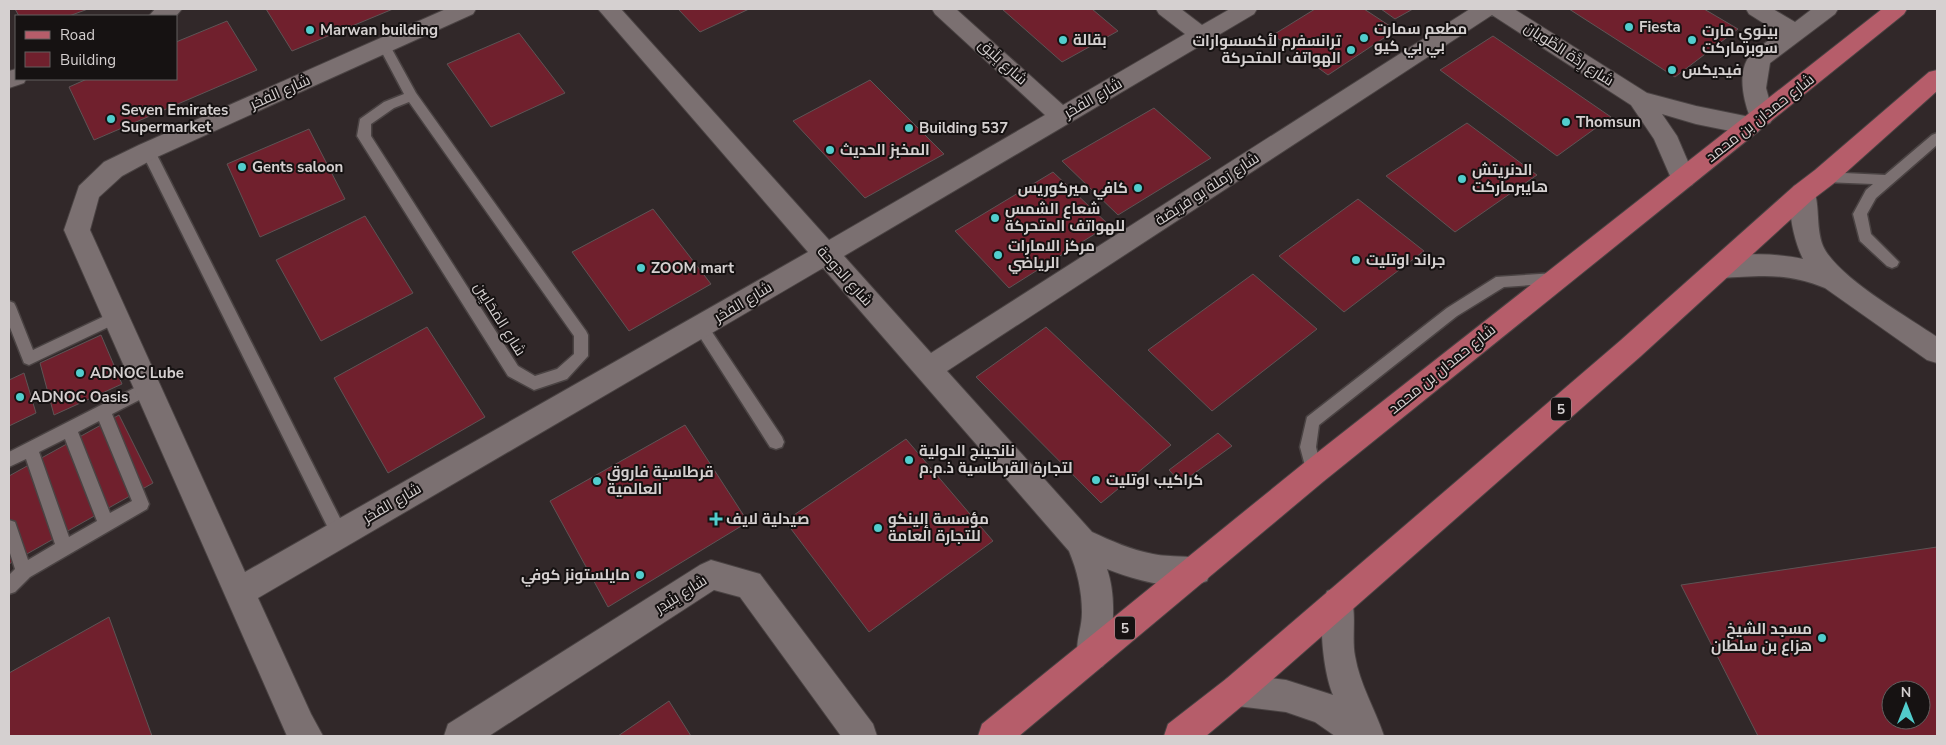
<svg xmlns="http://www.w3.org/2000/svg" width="1946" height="745" font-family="'Nunito Sans',Cairo,sans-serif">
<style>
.building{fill:#70202d;stroke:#5e5455;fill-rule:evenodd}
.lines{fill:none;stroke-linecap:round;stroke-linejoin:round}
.service-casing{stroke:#4a4343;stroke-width:3}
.minor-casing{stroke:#4a4343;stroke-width:2}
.primary-casing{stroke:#4a4343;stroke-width:2}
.service{fill:#7b7071;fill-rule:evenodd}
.minor{fill:#7b7071;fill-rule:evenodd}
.primary{fill:#b65d6a;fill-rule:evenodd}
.poi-dot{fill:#52cdcd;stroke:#161212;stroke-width:2}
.labels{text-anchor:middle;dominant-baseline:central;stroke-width:4;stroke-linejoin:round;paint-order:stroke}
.shield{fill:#161212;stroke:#9c9797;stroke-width:1}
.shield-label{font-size:14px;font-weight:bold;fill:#d5d0d0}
.poi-label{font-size:15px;font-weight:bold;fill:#d5d0d0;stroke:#161212;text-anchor:start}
.street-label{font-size:15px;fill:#d5d0d0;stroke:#161212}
</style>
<rect width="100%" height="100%" fill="#312829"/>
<g class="building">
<path d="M15,9H88L69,16H19Z"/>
<path d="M266,9H393L292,51Z"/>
<path d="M678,9H749L700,32Z"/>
<path d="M1002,9H1092L1118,31L1062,62Z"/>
<path d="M1315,9H1364L1396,30L1328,75L1273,35Z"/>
<path d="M1381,9H1413L1395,19Z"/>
<path d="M1569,9H1704L1738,29L1675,77Z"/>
<path d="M227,21L257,70L94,140L69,87L87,79H176V42Z"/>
<path d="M519,33L565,93L491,127L447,64Z"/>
<path d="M1493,36L1611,117L1557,156L1440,70Z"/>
<path d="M870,80L944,154L865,198L793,121Z"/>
<path d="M1154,108L1211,158L1118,215L1062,161Z"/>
<path d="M1467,123L1537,175L1455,232L1386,176Z"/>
<path d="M309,129L345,199L260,237L227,164Z"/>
<path d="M1053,172L1109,225L1009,288L955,231Z"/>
<path d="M1358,199L1424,251L1344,312L1279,256Z"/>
<path d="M653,209L711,284L629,331L572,252Z"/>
<path d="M365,216L413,293L321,341L276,260Z"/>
<path d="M1253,274L1317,329L1212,411L1148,350Z"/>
<path d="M427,327L485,417L388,473L334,378Z"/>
<path d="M1046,327L1171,445L1101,503L976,377Z"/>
<path d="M101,335L122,384L54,415L40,363Z"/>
<path d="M24,373L36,413L9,426V380Z"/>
<path d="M119,415L153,483L9,564V476Z"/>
<path d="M685,425L748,522L608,607L550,501Z"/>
<path d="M1218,433L1232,446L1181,483L1169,470Z"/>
<path d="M906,439L993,541L869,632L785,521Z"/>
<path d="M1937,547V736H1758L1681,585ZM1891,690H1921V720H1891Z"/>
<path d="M109,617L152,736H9V673Z"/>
<path d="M669,701L691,736H618Z"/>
</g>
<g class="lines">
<g class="service-casing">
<g id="service">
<path d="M384,41L388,42L416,93L586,331L588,335V356L567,379L534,390L508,376L357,136L360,119L384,102L404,94L378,45ZM409,102L574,336V354L557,369L535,376L518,366L371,136V124L394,108Z"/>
<path d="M1937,133V145L1876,198L1867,214L1871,234L1899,262L1897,266L1892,268L1887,266L1860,241L1853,214L1866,190L1873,184L1824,182L1819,181L1817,177L1819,173L1824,172L1885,175L1932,135Z"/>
<path d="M148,146L153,148L155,151L345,528L347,533L345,538L339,541L333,538L141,151L143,148Z"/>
<path d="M1555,273L1560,275L1562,279L1560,283L1504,287L1457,316L1319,425L1316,447L1322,472L1320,477L1314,479L1308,477L1300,447L1307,417L1447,308L1496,277Z"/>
<path d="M9,301L14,303L16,307L33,350L111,313L116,311L121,313L123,317L121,321L29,365L24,363L9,325Z"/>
<path d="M701,321L706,323L782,437L784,442L782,447L776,449L770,447L696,331L694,327L696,323Z"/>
<path d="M148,381L153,383L156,388L153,393L112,414L149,504L147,509L30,577L15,592L9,594V575L15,569L9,550V520L15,522L28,560L55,544L26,459L9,467V452ZM99,421L132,501L110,513L78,432ZM65,439L97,521L69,537L39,452Z"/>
</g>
</g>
<g class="minor-casing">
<g id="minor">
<path d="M155,9H182L176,16H149Z"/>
<path d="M446,9H476L473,14L157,157L122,176L99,197L90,230L245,572L808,252L598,9H621L829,240L1045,115L935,14L932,9H956L1063,105L1185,34L1159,14L1156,9H1181L1202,25L1230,9H1257L1254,14L844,256L931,353L1470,9H1514L1647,93L1696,106L1750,117C1743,99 1736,68 1753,52C1761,45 1771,39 1779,33L1749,14L1746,9H1773L1795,22L1812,9H1838L1835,14L1770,63L1766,88L1774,117L1770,123L1762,126L1758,132L1750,135L1696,124L1662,114L1677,136L1695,178L1692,185L1683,187L1674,185L1654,139L1631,105L1492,15L947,371L1092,532C1111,541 1132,550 1153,554C1172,558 1189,554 1207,561L1211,571L1207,581C1178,593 1135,580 1107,569C1117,597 1114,640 1103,666L1092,671L1081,666C1072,645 1082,633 1082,612C1082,591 1077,570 1069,551L823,268L258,598L311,714L323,736H287L64,230L79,186L104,162L139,145Z"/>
<path d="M16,69V79H26L24,83L9,88V71Z"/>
<path d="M1803,183L1812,186C1821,203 1815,226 1823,246C1837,277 1908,317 1937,337V363L1927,360L1825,288C1786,272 1761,276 1720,278L1711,275L1707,268L1711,261C1737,252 1777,253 1803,259C1794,241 1785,204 1794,186Z"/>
<path d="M711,560L760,574L873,724L877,736H841L740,597L714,590L489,736H444L448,724L700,565Z"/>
<path d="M1338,587L1349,591C1358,612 1351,635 1355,656C1360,685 1375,709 1384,736H1335L1315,722L1286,712L1237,706L1226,701L1221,690L1226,679L1237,674L1286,680L1333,695C1323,671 1317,616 1327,591Z"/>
</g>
</g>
<g class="primary-casing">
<g id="primary">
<path d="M1882,9H1907L1904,14L1324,481L1019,736H978L982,724L1304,463Z"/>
<path d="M1937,70V91L1833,184L1812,200L1641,356L1248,701L1206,736H1164L1168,724L1226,679L1621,340L1794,186L1815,170L1929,72Z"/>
</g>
</g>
<use href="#service" class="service"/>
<use href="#minor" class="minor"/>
<use href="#primary" class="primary"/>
</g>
<g class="poi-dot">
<circle cx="1629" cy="27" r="5"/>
<circle cx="310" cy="30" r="5"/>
<circle cx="1364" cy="38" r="5"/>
<circle cx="1063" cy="40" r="5"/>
<circle cx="1692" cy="40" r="5"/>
<circle cx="1351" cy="50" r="5"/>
<circle cx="1672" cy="70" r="5"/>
<circle cx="111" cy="119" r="5"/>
<circle cx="1566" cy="122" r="5"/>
<circle cx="909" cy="128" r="5"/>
<circle cx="830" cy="150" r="5"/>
<circle cx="242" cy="167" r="5"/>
<circle cx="1462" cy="179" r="5"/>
<circle cx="1138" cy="188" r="5"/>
<circle cx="995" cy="218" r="5"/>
<circle cx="998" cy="255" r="5"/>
<circle cx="1356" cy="260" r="5"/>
<circle cx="641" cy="268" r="5"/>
<circle cx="80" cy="373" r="5"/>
<circle cx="20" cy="397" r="5"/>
<circle cx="909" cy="460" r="5"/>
<circle cx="1096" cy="480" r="5"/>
<circle cx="597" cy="481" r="5"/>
<path d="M713.5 511.5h5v5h5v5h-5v5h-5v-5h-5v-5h5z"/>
<circle cx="878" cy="528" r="5"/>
<circle cx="640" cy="575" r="5"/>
<circle cx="1822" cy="638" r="5"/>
</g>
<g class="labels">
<g class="shield">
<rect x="1551" y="397.5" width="20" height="23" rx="4"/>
<rect x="1115" y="616.5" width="20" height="23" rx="4"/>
</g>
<g class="shield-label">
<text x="1561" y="409">5</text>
<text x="1125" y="628">5</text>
</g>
<g class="poi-label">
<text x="1639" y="27">Fiesta</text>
<text x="1374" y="29">مطعم سمارت<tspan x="1374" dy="17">بي بي كيو</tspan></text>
<text x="320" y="30">Marwan building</text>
<text x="1702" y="31">بينوي مارت<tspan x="1702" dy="17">سوبرماركت</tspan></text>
<text x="1073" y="40">بقالة</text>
<text x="1341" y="41" text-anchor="end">ترانسفرم لأكسسوارات<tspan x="1341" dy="17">الهواتف المتحركة</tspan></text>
<text x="1682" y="70">فيديكس</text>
<text x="121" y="110">Seven Emirates<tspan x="121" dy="17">Supermarket</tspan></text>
<text x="1576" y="122">Thomsun</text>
<text x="919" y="128">Building 537</text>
<text x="840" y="150">المخبز الحديث</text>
<text x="252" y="167">Gents saloon</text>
<text x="1472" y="170">الدنريتش<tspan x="1472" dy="17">هايبرماركت</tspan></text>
<text x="1128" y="188" text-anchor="end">كافي ميركوريس</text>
<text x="1005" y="209">شعاع الشمس<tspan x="1005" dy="17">للهواتف المتحركة</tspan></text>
<text x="1008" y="246">مركز الامارات<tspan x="1008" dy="17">الرياضي</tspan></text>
<text x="1366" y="260">جراند اوتليت</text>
<text x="651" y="268">ZOOM mart</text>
<text x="90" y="373">ADNOC Lube</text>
<text x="30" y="397">ADNOC Oasis</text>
<text x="919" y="451">نانجينج الدولية<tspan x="919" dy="17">لتجارة القرطاسية ذ.م.م</tspan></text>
<text x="607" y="472">قرطاسية فاروق<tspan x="607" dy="17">العالمية</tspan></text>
<text x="1106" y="480">كراكيب اوتليت</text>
<text x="726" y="519">صيدلية لايف</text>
<text x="888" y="519">مؤسسة إلينكو<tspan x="888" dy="17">للتجارة العامة</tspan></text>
<text x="630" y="575" text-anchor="end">مايلستونز كوفي</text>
<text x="1812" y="629" text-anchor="end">مسجد الشيخ<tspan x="1812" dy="17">هزاع بن سلطان</tspan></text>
</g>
<g class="street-label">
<text transform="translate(1569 54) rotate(33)">شارع رِدَّة الطِّويان</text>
<text transform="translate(1003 62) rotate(42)">شارع بِلَيق</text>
<text transform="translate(280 92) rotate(-24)">شارع الفخر</text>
<text transform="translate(1093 98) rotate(-30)">شارع الفخر</text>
<text transform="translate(1760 118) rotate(-38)">شارع حمدان بن محمد</text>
<text transform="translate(1207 189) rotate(-33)">شارع رَملة بو فرَيضة</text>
<text transform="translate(845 276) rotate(48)">شارع الدوحة</text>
<text transform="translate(743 302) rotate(-31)">شارع الفخر</text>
<text transform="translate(500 319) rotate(58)">شارع المَحَايِين</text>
<text transform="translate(1442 369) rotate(-39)">شارع حمدان بن محمد</text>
<text transform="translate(392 503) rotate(-30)">شارع الفخر</text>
<text transform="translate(681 594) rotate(-32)">شارع بِنَيدِر</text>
</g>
</g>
<rect width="1946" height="745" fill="none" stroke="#d5d0d0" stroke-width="20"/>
<rect x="15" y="15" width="162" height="65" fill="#161212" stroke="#625e5e"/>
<rect x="25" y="31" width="25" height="8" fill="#b65d6a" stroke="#625e5e"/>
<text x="60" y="40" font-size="15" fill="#d5d0d0">Road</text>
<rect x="25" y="52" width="25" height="15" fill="#70202d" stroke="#625e5e"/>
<text x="60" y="65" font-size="15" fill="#d5d0d0">Building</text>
<g transform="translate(1906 705)"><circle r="24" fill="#161212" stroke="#625e5e"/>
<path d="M0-4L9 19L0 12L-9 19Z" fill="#52cdcd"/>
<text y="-8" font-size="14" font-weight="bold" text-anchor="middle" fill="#d5d0d0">N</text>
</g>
</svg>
